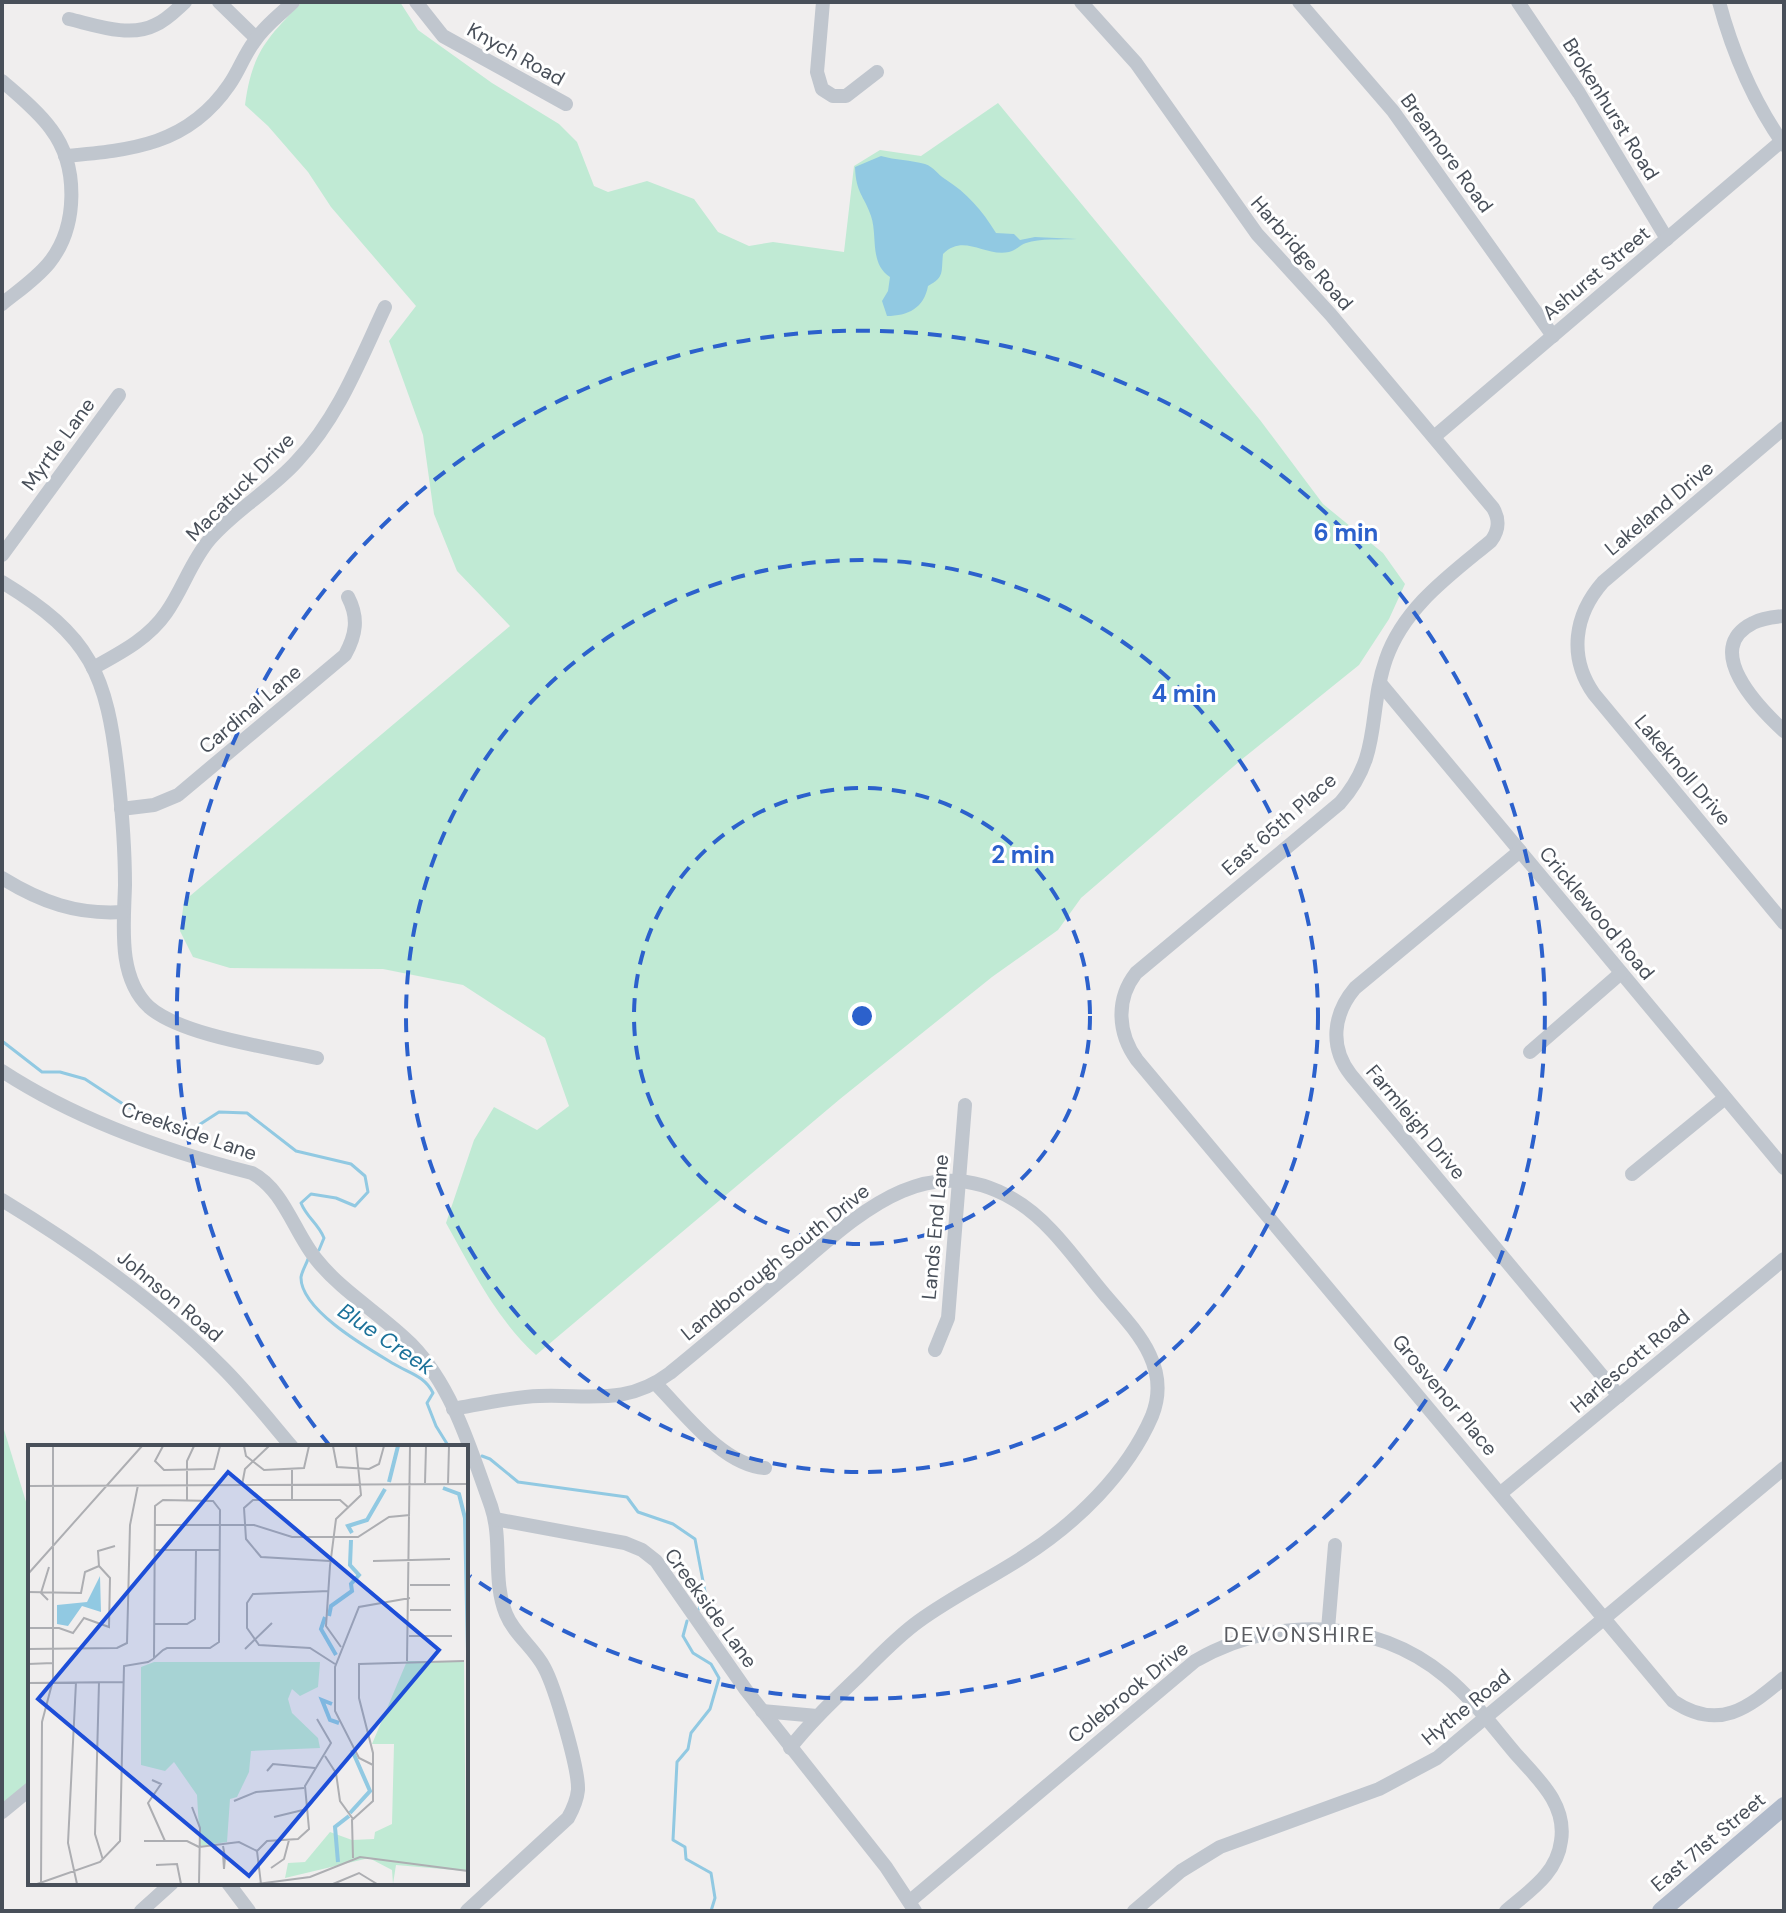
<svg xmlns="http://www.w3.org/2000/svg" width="1786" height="1913" font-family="'DM Sans',sans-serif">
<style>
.green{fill:#c0ead4}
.water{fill:#91c9e2}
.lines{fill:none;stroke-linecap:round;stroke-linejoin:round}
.stream{stroke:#91c9e2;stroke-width:3}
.minor{stroke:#c0c6ce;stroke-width:14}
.major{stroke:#b0baca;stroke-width:18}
.ring{fill:none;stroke:#2c61cc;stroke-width:4;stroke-dasharray:14 10}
.labels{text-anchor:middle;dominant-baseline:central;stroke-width:6;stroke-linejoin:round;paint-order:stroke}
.street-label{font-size:20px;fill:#484f59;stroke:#fff}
.water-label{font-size:22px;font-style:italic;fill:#1b7199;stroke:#fff}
.neighbourhood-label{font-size:22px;letter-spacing:2px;fill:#5b5d62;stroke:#fff}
.inset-river{fill:none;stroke:#91c9e2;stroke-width:4}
.inset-road{fill:none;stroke:#adaeb2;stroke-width:2}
.view{fill:#1d4ed8;fill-opacity:0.15;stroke:#1d4ed8;stroke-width:4}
.inset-edge{fill:none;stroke:#484f59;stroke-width:4}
.centre{fill:#2c61cc;stroke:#fff;stroke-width:4}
.ring-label{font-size:24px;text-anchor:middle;font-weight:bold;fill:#2c61cc;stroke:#fff;stroke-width:6;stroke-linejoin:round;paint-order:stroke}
</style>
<rect width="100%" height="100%" fill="#f0eeee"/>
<g class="green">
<path d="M302,2H400L418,30L492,83L559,124L577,142L594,186L608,192L647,181L694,199L718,232L749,246L773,242L844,252L854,166L880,150L921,156L998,103L1260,420L1323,504L1383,553L1405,584L1389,619L1359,665L1241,760L1081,898L1058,930L992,977L840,1099L536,1355C496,1319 472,1269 446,1223L474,1140L494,1107L537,1130L569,1106L545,1038L463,985L383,969L230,968L193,957L180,931L184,901L510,626L457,571L434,514L423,435L389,341L416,306L331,207L308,172L268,126L245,105C252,53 266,39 302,2Z"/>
<path d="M2,1423L30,1515V1789L2,1812Z"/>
</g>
<path class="water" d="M881,156C895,160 911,160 925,164C934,167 937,174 945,179C967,193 982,210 996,233L1014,234L1020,240L1035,237L1077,239C1061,240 1040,238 1026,243C1020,245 1015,251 1009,252C984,257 964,233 943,254C941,272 945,277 928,286C924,308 908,316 887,316L882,301L888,291L890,277C869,263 878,237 871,216C864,195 856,194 855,167Z"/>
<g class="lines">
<g class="stream">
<path d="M2,1041L42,1072H60L85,1079L123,1104L162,1124L188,1132L219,1112L247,1113L296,1151L351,1164L365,1176L368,1192L355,1206L336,1198L311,1194L301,1203C307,1218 318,1223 324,1238L319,1250"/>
<path d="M308,1259C306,1265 302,1271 301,1277C300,1310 369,1349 394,1364C409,1373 425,1376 433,1393L427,1403L436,1426L449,1447"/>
<path d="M482,1456L490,1459L518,1482L627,1497L638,1512L673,1524L695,1539L705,1592L699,1609"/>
<path d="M687,1621L683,1636L693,1653L711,1664L719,1678L710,1709L691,1733L688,1749L677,1762L673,1840L685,1847L686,1859L711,1873L715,1898L711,1911"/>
</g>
<g class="minor">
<path d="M219,2L256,38"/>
<path d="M416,2L443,36L566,104"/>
<path d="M823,2L817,72L822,89L833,96H846L877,72"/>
<path d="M1081,2L1136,63L1257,234L1331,315L1493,508C1500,520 1499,530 1491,541C1450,575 1404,607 1386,659C1367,713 1383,754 1340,803L1136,973C1115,1000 1118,1034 1137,1060L1673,1701C1719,1732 1748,1708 1784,1678"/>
<path d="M1299,2L1393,111L1553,336"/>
<path d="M1518,2L1579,93L1667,239"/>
<path d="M1719,2C1733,54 1753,101 1784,145"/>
<path d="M69,19C95,25 130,38 155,25C167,20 176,10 185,2"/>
<path d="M2,81C18,95 38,111 51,129C79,166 78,227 49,263C36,279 18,291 2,304"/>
<path d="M65,156C132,150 188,145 229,85C239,71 244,55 254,42C264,26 280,15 293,2"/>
<path d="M1784,428L1603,582C1574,615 1568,657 1594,694L1784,923"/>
<path d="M1434,437L1784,139"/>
<path d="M2,555L119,395"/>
<path d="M2,582C91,636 107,674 118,775C122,811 125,848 125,885C124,924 117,977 149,1007C182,1036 273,1048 317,1058"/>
<path d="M1784,616C1774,617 1762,618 1753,623C1701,649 1759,708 1784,731"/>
<path d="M93,668C120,653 148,639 166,613C183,589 191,561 210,539C235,510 271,490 297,461C339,416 359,362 385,307"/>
<path d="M1380,683L1784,1168"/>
<path d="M121,809L154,805L178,795L345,655C356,635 359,618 348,597"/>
<path d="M1520,851L1355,988C1333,1014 1329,1047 1351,1075L1619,1396"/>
<path d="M2,878C41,902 77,915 123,912"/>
<path d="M1530,1052L1621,973"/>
<path d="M2,1071C77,1120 165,1151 252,1173C284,1190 294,1232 316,1259C342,1292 381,1314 411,1344C453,1387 471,1451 491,1506C503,1541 492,1580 506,1614C514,1634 534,1648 544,1667C555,1687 579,1769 578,1790C577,1800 573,1809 568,1818L467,1911"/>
<path d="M1632,1174L1725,1098"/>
<path d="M2,1200C81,1248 158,1302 223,1368C247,1392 269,1420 292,1447"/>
<path d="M935,1350L948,1318L965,1105"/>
<path d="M655,1383C684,1412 722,1465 765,1468"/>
<path d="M453,1409C481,1404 511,1397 539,1396C589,1394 626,1406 670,1373C709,1341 747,1309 786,1276C851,1222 922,1145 1013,1199C1050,1220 1077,1262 1105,1295C1135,1330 1172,1366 1152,1416C1127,1474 1075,1524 1023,1557C989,1579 952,1597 919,1621C898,1636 880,1655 861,1674C836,1698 811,1721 790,1748"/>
<path d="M1501,1493L1784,1259"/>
<path d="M495,1519L625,1543L642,1550L656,1561L746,1690L886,1867L915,1911"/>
<path d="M1328,1629L1335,1545"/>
<path d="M762,1711L817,1716"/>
<path d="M2,1812L30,1789"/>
<path d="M228,1883L249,1911"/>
<path d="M910,1901L1195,1661C1274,1616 1373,1617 1445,1676C1472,1698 1493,1727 1515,1753C1538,1779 1567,1804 1561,1841C1557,1874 1529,1891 1506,1911"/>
<path d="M141,1911L172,1883"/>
<path d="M1134,1911L1181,1871L1220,1847L1379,1789L1437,1758L1784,1468"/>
</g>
<path class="major" d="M1661,1911L1784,1806"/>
</g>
<g class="ring">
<circle cx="862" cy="1016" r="228"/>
<circle cx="862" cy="1016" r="456"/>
<path d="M330 1446A684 684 0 1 1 470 1576"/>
</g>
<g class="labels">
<g class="street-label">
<text transform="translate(516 54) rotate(29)">Knych Road</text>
<text transform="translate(1611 109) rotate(58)">Brokenhurst Road</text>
<text transform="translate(1447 153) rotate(54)">Breamore Road</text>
<text transform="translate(1302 253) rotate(49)">Harbridge Road</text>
<text transform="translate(1596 273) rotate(-40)">Ashurst Street</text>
<text transform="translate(58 444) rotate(-54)">Myrtle Lane</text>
<text transform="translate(240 487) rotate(-45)">Macatuck Drive</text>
<text transform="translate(1659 508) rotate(-40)">Lakeland Drive</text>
<text transform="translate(250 709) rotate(-40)">Cardinal Lane</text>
<text transform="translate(1683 770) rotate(50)">Lakeknoll Drive</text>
<text transform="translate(1279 824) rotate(-41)">East 65th Place</text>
<text transform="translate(1597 913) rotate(50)">Cricklewood Road</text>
<text transform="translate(1416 1122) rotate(50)">Farmleigh Drive</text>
<text transform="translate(189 1131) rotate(19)">Creekside Lane</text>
<text transform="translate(935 1227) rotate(-85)">Lands End Lane</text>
<text transform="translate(775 1262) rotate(-39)">Landborough South Drive</text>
<text transform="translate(170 1296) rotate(40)">Johnson Road</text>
<text transform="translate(1630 1361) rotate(-40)">Harlescott Road</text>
<text transform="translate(1445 1395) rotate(50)">Grosvenor Place</text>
<text transform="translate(711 1608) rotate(54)">Creekside Lane</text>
<text transform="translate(1128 1692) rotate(-39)">Colebrook Drive</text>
<text transform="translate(1466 1707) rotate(-39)">Hythe Road</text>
<text transform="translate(1708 1842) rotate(-40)">East 71st Street</text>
</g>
<g class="water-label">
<text transform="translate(386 1339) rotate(34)">Blue Creek</text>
</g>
<g class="neighbourhood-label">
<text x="1300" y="1634">DEVONSHIRE</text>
</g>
</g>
<g transform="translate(28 1445)">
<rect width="440" height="440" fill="#f0eeee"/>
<path d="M379,216H436L438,426L368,420L365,439L364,425L341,413L257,433L260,418L277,417L302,387L324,395L346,394L347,387L364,379L366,299H344ZM126,217H292L290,242L272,251L264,244L260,254L264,268L290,293L292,303L223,306L221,327L209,352L202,354L199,397L172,401L169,350L146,317L137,326L113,320V222Z" fill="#c0ead4"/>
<path d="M72,131L73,167L54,161L40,181L29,179V160L59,157Z" fill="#91c9e2"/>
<path class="inset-river" d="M361,37L370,1M415,43L431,49L437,73L440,206M324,88L320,81L339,75L357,44M301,171L303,161L324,146L323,139L331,130L322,120L323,95M297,172L293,184L308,210M304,259L294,255L302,275L311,278M322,368L342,346L324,305M310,417L307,382L321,371"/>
<path class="inset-road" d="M135,1L127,16L136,25L186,24L192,1M216,1L218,11L236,25L276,23L281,1M305,1L309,22L341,24L351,19L356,1M264,25V55M397,38L398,1M420,39L421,1M214,40L217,24L241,1M0,41L440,39M159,55V16L166,1M127,80H226L264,92H330L361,72L382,70M126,105H192M302,116L233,112L218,94L216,63L225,55H312L321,63M345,116L422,114M0,129L114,1M382,140H422M301,146L225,149L219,158V183L231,200L282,203L307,219M0,147L53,148L57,127L71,121M20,155L13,148L21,122M382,165H423M126,179H159L167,174L168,105M0,183H31L45,188L56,173L81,182L82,133L71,121L70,106L87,101M381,191H424M313,202L298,181L302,121L308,74L333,50L328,1M0,204L89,203L99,198L102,80L110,40M217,204L244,178M379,216L382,1M0,219L25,218M48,237L40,398L49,439M71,237L67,389L75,415M0,238L95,237M297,311L308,328L312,356L325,374M345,320L331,313L307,266V222L331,162L382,153M239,326L245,319L287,323M124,335L133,339L120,358L137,396M206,356L228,347L276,343M164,362L172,383L171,439M246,372L279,364M116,396H159L171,402M195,401L197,412L196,424L195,409M171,402L211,397L229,406M229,406L239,396L270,394L281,384L277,341L303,298L289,274M229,406L233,439M325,413L324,375L345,356V308L331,253V219L436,216M128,420L149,419L153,439M243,423L256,414L261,395M9,439L72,417L92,396L96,221L120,217L125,214L135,205L139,203H182L191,197L192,65L185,56L135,55L127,61L126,213M13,439L14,277L25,235V1M229,439L282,432L332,412L440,426M305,439L331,428L349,439"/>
<path class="view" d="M200,27L411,205L221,431L10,254Z"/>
<rect width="440" height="440" class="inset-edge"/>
</g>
<circle cx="862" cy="1016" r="12" class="centre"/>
<g class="ring-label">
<text x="1346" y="541">6 min</text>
<text x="1184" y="702">4 min</text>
<text x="1023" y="863">2 min</text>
</g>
<rect width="1786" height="1913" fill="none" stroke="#484f59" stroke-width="8"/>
</svg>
